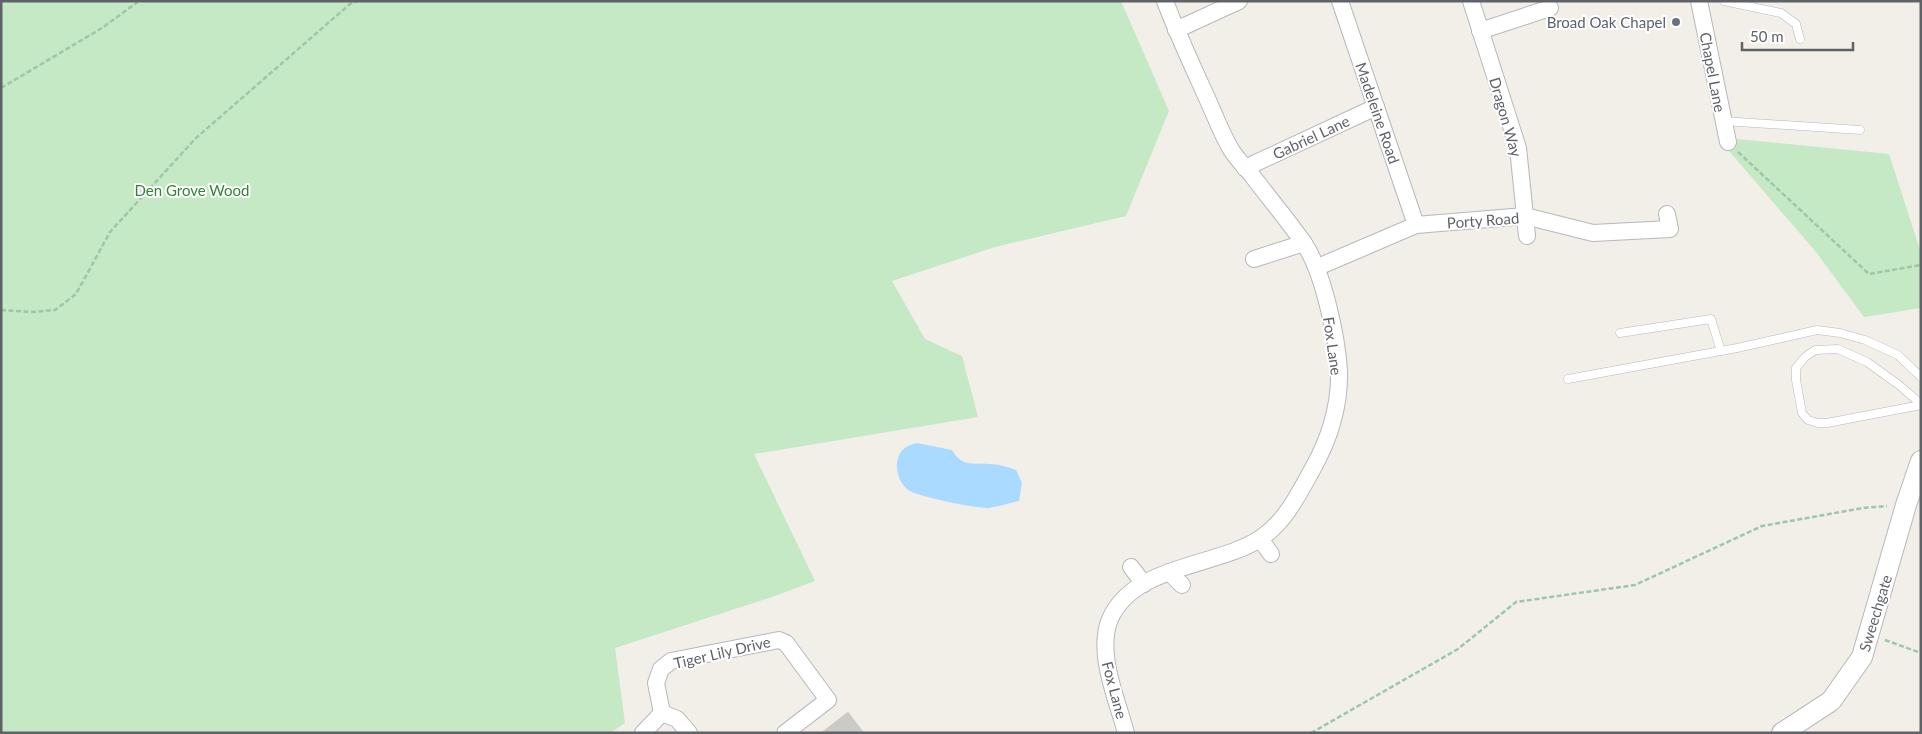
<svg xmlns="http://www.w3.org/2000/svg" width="1922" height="734" font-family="Lato,sans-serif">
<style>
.green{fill:#c5e8c5}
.water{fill:#aadaff}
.building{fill:#cccac5;stroke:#d6d1c6}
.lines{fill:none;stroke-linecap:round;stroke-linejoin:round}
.service-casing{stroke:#b5b8bc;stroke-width:9}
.minor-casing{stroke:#b5b8bc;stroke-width:18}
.tertiary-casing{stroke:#b5b8bc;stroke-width:22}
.path{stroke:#9cc7a9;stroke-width:2.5;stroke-dasharray:5 2.5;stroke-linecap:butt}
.service{stroke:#fff;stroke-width:8}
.minor{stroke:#fff;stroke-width:16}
.tertiary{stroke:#fff;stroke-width:20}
.worship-dot{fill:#6b7280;stroke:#fff;stroke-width:2}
.labels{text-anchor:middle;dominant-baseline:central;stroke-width:4;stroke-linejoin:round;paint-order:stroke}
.worship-label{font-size:15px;fill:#5b616d;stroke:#fff;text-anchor:end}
.street-label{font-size:15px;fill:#5f6368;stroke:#fff}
.park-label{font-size:15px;fill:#348238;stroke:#fff}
</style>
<rect width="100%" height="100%" fill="#f1efe8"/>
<g class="green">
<path d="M1,1H1121L1169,111L1126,216L995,247L892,281L925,339L962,356L978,417L754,454L815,581L772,597L615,648L625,723L610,733H1Z"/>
<path d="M1717,137L1889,154L1921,253V308L1864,317L1816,252Z"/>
</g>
<path class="water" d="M917,443L952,450C962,467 972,463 989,464C998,464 1008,467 1016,470L1022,483L1019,501C1009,503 998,507 988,508C976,508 918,497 908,490C900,483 896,473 897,463C899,450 905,446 917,443Z"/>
<path class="building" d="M848,712L864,733H821Z"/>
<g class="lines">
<g class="service-casing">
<g id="service">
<path d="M1724,1L1781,13L1796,24L1800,39"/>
<path d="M1723,121L1860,130"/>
<path d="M1620,333L1711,319L1721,351"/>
<path d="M1568,379L1737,348L1817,330L1840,333L1865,340L1898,355L1921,377"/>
<path d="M1921,404L1899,385L1867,362L1838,349L1815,350L1805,357L1796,368V380L1802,413L1808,420L1818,423H1827L1921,405"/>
</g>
</g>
<g class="minor-casing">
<g id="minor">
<path d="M1340,1L1416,225"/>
<path d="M1471,1L1518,148L1527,236"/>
<path d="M1699,1L1728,142"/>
<path d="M1176,30L1239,1"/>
<path d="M1480,31L1550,8"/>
<path d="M1245,168L1376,107"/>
<path d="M1254,259L1304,243"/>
<path d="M1318,267L1416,225L1525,216L1593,233L1670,229L1667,214"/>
<path d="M1260,539L1271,554"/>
<path d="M1131,567L1144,584"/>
<path d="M1169,572L1182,585"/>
<path d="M662,713L656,683L661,669L671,661L779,640L786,643L828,700L785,733"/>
<path d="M662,713L677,719L689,733"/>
<path d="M643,733L662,713"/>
<path d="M1126,733C1117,699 1096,653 1110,619C1134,564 1218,567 1261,538C1285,522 1298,495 1312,470C1329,440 1340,407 1339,371C1337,337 1323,270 1303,242C1287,219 1268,197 1251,174C1243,165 1234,156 1229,146C1220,130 1214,113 1206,96C1192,65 1177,33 1165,1"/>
</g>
</g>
<g class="tertiary-casing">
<path id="tertiary" d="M1782,733L1831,701L1862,657L1906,505L1921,461"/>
</g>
<g class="path">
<path d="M1,88L102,28L139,1"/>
<path d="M1738,152L1869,274L1921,265"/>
<path d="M1,310L32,312L55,310L76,294L110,232L196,138L350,4L357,1"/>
<path d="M1885,640L1921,653"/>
<path d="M1311,733L1458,649L1516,602L1635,585L1762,526L1863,508L1887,506"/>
</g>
<use href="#service" class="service"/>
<use href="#minor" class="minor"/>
<use href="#tertiary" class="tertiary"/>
</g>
<circle class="worship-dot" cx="1676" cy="22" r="5"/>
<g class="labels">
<g class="worship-label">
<text x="1666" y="22">Broad Oak Chapel</text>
</g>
<g class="street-label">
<text transform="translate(1713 72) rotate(79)">Chapel Lane</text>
<text transform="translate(1378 113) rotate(71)">Madeleine Road</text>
<text transform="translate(1506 117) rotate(74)">Dragon Way</text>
<text transform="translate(1311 137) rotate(-25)">Gabriel Lane</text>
<text transform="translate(1483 220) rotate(-4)">Porty Road</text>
<text transform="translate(1333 346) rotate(82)">Fox Lane</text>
<text transform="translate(1875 613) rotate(-73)">Sweechgate</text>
<text transform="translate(722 652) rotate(-13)">Tiger Lily Drive</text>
<text transform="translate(1115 690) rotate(75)">Fox Lane</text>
</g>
<g class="park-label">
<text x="192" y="190">Den Grove Wood</text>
</g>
</g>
<rect width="1922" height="734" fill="none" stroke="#5f6368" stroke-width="5"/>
<path d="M1742 42v8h111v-8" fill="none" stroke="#5f6368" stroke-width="2.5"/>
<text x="1750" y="42" font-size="15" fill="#5f6368" stroke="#ffffff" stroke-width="4" paint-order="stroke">50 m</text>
</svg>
